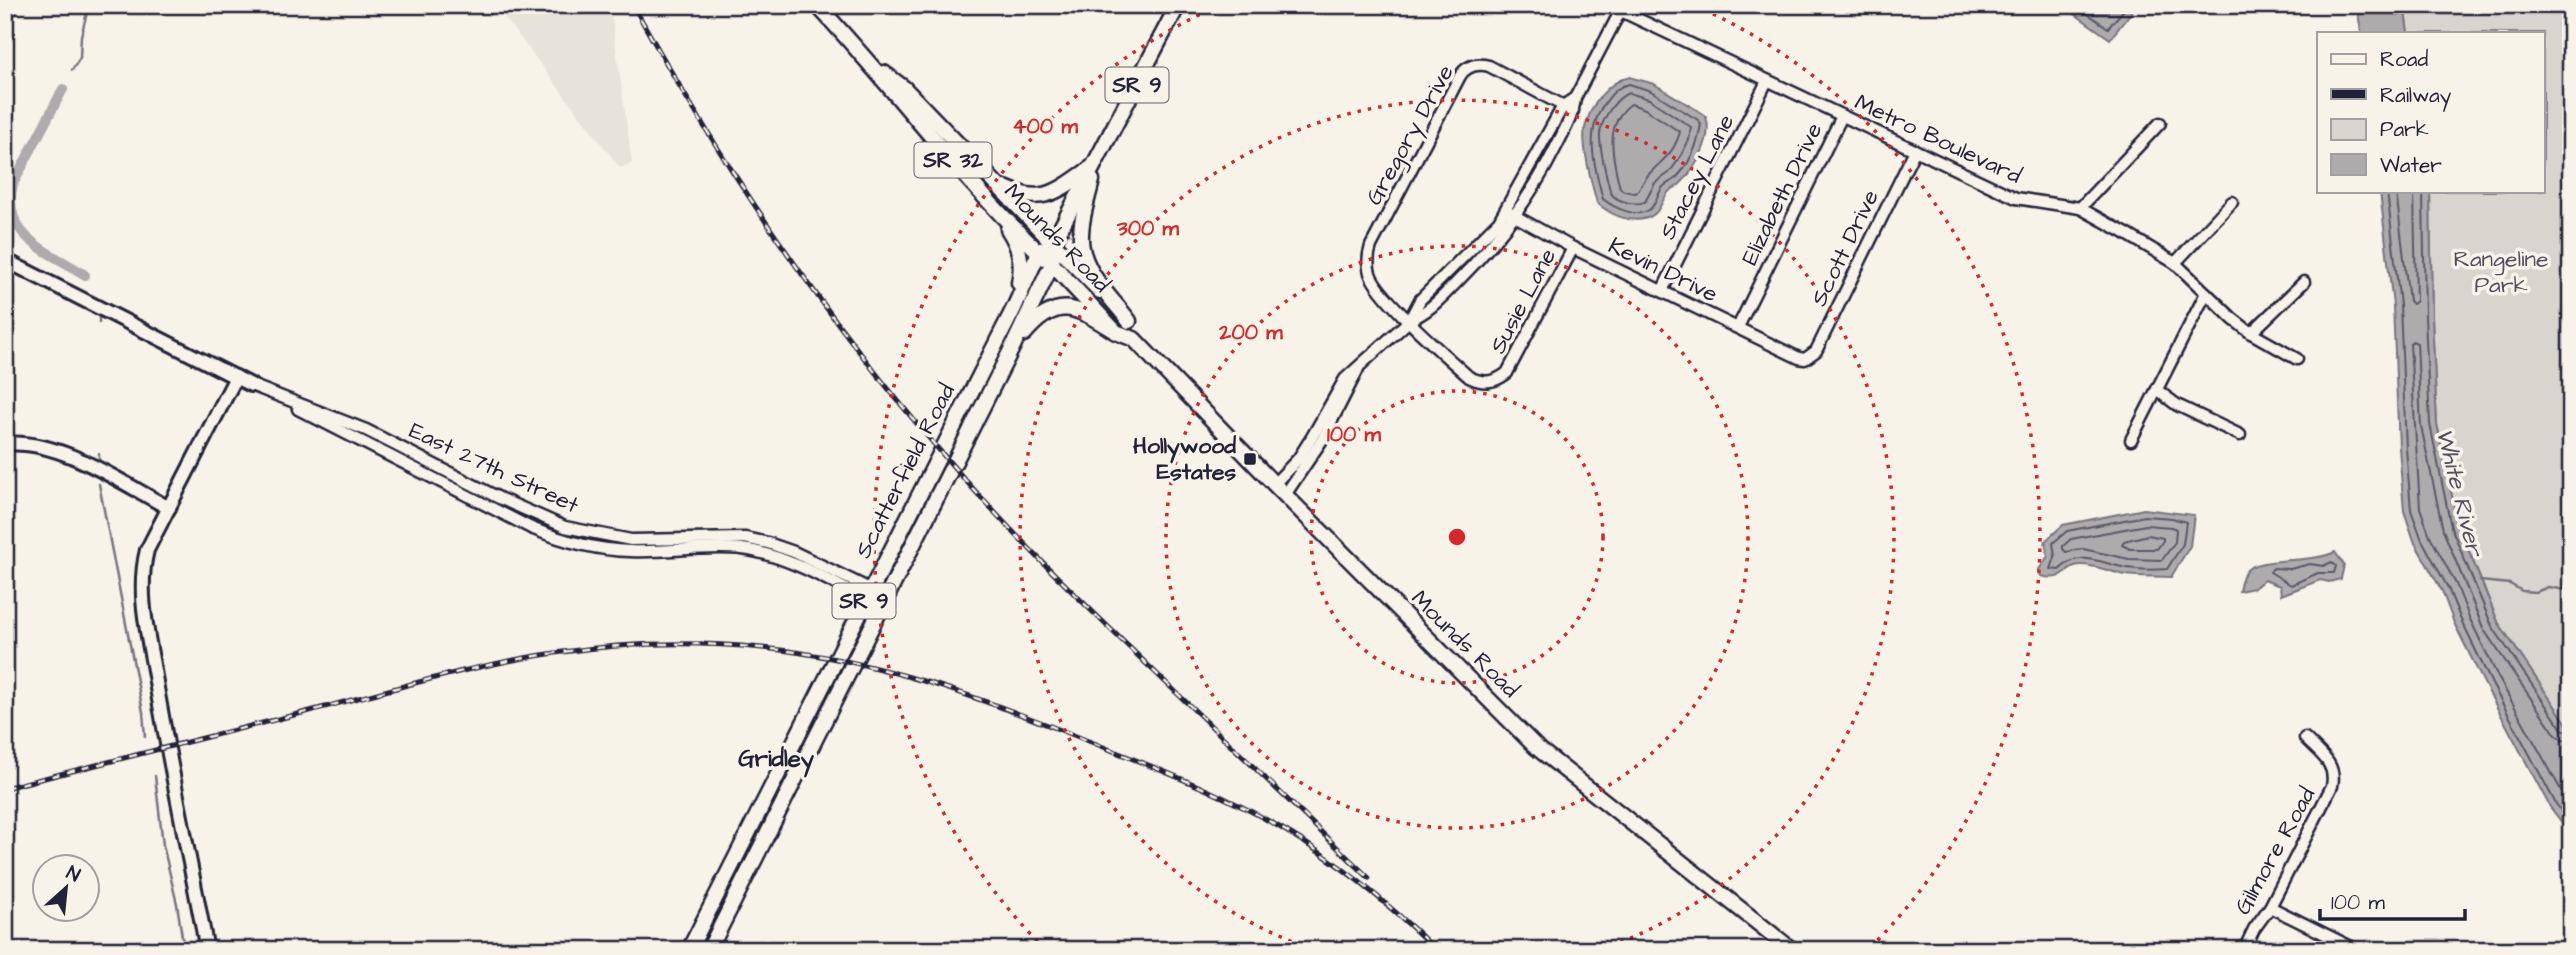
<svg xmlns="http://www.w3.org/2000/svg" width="2576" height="955" font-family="'Architects Daughter',sans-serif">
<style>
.built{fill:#e7e3db}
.green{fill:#d8d5cf;stroke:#7d7c85;stroke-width:2}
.water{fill:#aeabad;stroke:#76747f;stroke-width:2}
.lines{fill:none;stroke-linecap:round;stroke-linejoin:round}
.shore{stroke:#5a5969;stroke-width:2}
.stream{stroke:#76747f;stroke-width:2.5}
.canal{stroke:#aeabad;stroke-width:10}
.minor-casing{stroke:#22223b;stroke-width:15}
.tertiary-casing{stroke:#22223b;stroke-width:18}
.secondary-casing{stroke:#22223b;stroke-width:19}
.primary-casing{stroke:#22223b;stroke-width:19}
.minor{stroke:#f7f3e8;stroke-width:10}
.tertiary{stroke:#f7f3e8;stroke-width:12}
.secondary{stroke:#f7f3e8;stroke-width:14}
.primary{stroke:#f7f3e8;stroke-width:14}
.rail-casing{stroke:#22223b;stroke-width:5}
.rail{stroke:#f7f3e8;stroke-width:2.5;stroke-dasharray:8;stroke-linecap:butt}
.ring{fill:none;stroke:#d62828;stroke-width:3.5;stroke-dasharray:3.5 7}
.poi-dot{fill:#22223b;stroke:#f7f3e8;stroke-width:2.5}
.labels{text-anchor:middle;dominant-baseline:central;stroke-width:7;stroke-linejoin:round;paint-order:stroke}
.shield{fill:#f7f3e8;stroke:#62616f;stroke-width:2}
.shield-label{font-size:21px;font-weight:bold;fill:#22223b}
.street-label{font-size:23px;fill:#22223b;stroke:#f7f3e8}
.park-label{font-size:23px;fill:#504f60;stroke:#f7f3e8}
.poi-label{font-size:23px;font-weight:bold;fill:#22223b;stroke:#f7f3e8;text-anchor:end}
.water-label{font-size:24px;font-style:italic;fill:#535263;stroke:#f7f3e8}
.neighbourhood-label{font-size:24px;font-weight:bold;fill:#22223b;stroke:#f7f3e8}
.centre{fill:#d62828;stroke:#f7f3e8;stroke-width:3.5}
.ring-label{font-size:21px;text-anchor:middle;font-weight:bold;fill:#d62828;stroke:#f7f3e8;stroke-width:7;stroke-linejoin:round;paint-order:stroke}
</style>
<rect width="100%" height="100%" fill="#f7f3e8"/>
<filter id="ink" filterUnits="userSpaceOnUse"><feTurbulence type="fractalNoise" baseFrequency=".0143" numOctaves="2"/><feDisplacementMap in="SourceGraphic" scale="14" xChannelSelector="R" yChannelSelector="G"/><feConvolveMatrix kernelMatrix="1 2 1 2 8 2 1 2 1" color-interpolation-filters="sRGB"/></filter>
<g filter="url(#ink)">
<path class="built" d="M495,5H610L632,163L620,168Z"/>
<path class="green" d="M2404,5H2571V730L2498,622L2458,525L2437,424L2432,318L2430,191H2543V33H2408Z"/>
<g class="water">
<path d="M2062,5H2137L2110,39Z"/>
<path d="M2357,5H2404L2408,33H2361Z"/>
<path d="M1629,77L1654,84L1705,115C1715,135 1695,170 1680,184C1676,188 1670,189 1667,194C1660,203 1660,214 1647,218C1629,224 1610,214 1597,203C1592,185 1581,146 1585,128C1590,106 1607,82 1629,77Z"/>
<path d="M2380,191H2430L2432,318L2437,424L2458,525L2498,622L2571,730V834L2550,807L2485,685L2454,623L2442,591L2415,543L2404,511L2399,448L2393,306Z"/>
<path d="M2144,509L2194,515L2190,546L2171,577C2156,576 2140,577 2126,575C2111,572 2096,565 2081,565C2063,565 2067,583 2041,576L2038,571L2048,556L2045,541L2063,525Z"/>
<path d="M2335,552L2344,565L2341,579L2329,582L2320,580L2281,595L2280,586L2264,580L2254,588L2239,591C2240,585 2242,575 2247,570C2259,557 2314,563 2335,552Z"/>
</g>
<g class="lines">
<g class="shore">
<path d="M2075,5L2108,28L2128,5"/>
<path d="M1629,84L1651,91L1698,120L1701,124C1698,143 1690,164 1676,178C1672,182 1666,183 1663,187C1658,193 1657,201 1652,207C1641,221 1614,208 1603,199C1594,166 1583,128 1608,99C1614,91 1619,86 1629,84Z"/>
<path d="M1629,93L1649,99L1691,127L1689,140L1679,159L1669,173L1655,183L1645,202C1634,206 1619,202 1611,194C1607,179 1599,148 1600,133C1602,119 1616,97 1629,93Z"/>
<path d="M1631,104L1645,109L1680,132C1673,155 1664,158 1649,174C1644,180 1641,187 1636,193L1624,191L1620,188C1613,159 1603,124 1631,104Z"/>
<path d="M2387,191L2400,305L2406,448L2411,510L2422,540L2448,588L2461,620L2491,682L2556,804L2571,823"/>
<path d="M2396,191L2409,301L2412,304L2416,301L2414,191"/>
<path d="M2423,191L2425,318L2430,424L2451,527L2492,626L2562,729L2571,733"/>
<path d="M2145,516L2172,518L2186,522L2183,544L2167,569C2155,570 2140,570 2127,568C2101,564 2081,548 2059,570L2051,569L2055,557L2053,543L2067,531Z"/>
<path d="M2146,525L2171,527L2176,529L2175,542L2162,560L2129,559L2083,549L2066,552L2063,549V546L2071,539Z"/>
<path d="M2148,535L2163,538V541L2157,549H2130L2122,545L2124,541Z"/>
<path d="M2332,562L2336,566L2334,573H2318L2291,585L2270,572L2273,568L2290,569L2310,564L2323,566Z"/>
<path d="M2571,741L2563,740L2556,735L2484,630L2443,530L2421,426L2417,343L2412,341L2410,344L2420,508L2430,536L2456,584L2469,617L2498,677L2571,808"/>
</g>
<g class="stream">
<path d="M72,70L80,58L81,36L89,5"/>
<path d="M99,317V323"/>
<path d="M99,454V462"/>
<path d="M99,484L143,712L145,737"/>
<path d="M2480,581L2510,584L2522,591L2536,592L2548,587L2571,591"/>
<path d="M155,776L163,845L177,904L184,950"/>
</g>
<path class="canal" d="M63,89L13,184C0,238 50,251 85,275"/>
<g class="minor-casing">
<g id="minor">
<path d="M1621,11L2016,198L2080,208L2125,233L2175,263L2233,319L2251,333L2297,359"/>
<path d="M5,19L12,5"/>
<path d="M2080,208L2160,123"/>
<path d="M1506,211L1573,248L1799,358L1805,359L1816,351L1915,150"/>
<path d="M1573,248L1507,373C1494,383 1483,384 1469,377C1448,358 1377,297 1370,273C1367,263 1368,255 1371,246L1460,76C1467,65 1477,63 1489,66L1573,111"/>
<path d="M2175,263L2232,202"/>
<path d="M1662,291L1767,81"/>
<path d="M1409,320C1428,313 1441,298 1455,284C1496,243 1530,200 1556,147C1564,131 1573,116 1575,98L1623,6"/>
<path d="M1738,327L1842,116"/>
<path d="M2251,333L2304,282"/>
<path d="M251,385L366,430L499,498L565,527L631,540L745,538L768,543L794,552L886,597"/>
<path d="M2157,390L2177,405L2240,435"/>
<path d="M298,409L531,528C563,541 595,550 630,551C667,553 705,545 742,549C789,555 839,586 880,608"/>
<path d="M2131,440L2206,293"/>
<path d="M1274,484L1298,459L1312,437L1345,379L1409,321L1420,300L1499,221L1563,106L1575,98"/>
<path d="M1285,495L1322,440L1358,369"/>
<path d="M2270,907L2357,950"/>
<path d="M2244,950L2254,929L2270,907L2332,786C2337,763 2319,753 2305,738"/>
</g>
</g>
<g class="tertiary-casing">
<g id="tertiary">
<path d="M5,260L251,385"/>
<path d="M5,444C59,438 122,483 169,508"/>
<path d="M207,950C190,861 171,771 156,682C149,638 136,594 147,550L236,377"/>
</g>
</g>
<g class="secondary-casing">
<g id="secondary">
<path d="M1053,243L1100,291"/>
<path d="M1052,264L1116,332L1134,339L1274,484L1536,747L1792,950"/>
</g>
</g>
<g class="primary-casing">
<g id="primary">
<path d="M817,5C895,88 962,181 1045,258"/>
<path d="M884,73L904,88L1053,243"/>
<path d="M1092,180C1088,198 1081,217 1081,235C1079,268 1110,296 1129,321"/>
<path d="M1005,188C1044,206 1059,190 1091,168"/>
<path d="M1008,229C1020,247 1023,263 1019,283"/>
<path d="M1024,334C1058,293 1078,308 1116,332"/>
<path d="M689,950L1014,308L1039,252L1053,243"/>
<path d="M709,950L1012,348L1052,264L1053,243L1178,5"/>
</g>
</g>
<use href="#minor" class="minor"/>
<use href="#tertiary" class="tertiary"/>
<use href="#secondary" class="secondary"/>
<use href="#primary" class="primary"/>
<g class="rail-casing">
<g id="rail">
<path d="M633,5C721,163 822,314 940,451C1007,530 1082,602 1157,674C1228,742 1299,810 1369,878"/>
<path d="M5,788C107,762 208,737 310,711C391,690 472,665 555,653C623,643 693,641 762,648C878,659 984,699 1091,742C1158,769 1225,794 1286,831C1342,864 1390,905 1436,950"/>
</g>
</g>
<use href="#rail" class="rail"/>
</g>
</g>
<g class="ring">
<circle cx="1457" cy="537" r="146"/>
<circle cx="1457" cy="537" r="291"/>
<path d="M1311 949A437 437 0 1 1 1603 949"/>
<path d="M1045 949A582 582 0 0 1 1220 5M1694 5A582 582 0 0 1 1869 949"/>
</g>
<rect class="poi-dot" x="1243" y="452" width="14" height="14" rx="3.5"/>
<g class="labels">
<g class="shield">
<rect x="1105.5" y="67.5" width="63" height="35" rx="5"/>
<rect x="914.5" y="142.5" width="77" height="35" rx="5"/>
<rect x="832.5" y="583.5" width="63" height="35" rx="5"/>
</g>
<g class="shield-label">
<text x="1137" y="85">SR 9</text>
<text x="953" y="160">SR 32</text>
<text x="864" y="601">SR 9</text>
</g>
<g class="street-label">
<text transform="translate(1410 135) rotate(-61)">Gregory Drive</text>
<text transform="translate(1938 139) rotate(25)">Metro Boulevard</text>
<text transform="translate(1697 177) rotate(-63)">Stacey Lane</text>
<text transform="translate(1782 194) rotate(-64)">Elizabeth Drive</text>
<text transform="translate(1057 238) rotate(46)">Mounds Road</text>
<text transform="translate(1845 248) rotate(-64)">Scott Drive</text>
<text transform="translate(1663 270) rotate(26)">Kevin Drive</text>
<text transform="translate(1523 301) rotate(-62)">Susie Lane</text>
<text transform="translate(494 468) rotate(25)">East 27th Street</text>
<text transform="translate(905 471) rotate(-63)">Scatterfield Road</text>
<text transform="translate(1465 644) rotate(45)">Mounds Road</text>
<text transform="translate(2275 851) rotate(-61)">Gilmore Road</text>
</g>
<g class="park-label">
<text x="2501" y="259">Rangeline<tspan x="2501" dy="26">Park</tspan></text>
</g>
<g class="poi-label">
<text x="1236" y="446">Hollywood<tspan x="1236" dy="26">Estates</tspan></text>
</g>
<g class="water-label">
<text transform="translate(2459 492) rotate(76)">White River</text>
</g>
<g class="neighbourhood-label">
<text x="776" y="759">Gridley</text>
</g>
</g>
<circle cx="1457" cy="537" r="10" class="centre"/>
<g class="ring-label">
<text x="1045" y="133">400 m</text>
<text x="1148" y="235">300 m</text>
<text x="1251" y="339">200 m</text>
<text x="1354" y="441">100 m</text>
</g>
<rect width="2576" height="955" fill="none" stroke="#f7f3e8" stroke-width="28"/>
<rect x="14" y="14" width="2548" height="927" fill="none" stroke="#22223b" stroke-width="2.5" filter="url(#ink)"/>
<rect x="2317" y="32" width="228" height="161" fill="#f7f3e8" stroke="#a29fa3" stroke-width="2"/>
<rect x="2331" y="54" width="35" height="10" fill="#f7f3e8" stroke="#a29fa3" stroke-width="2"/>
<text x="2380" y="66" font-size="21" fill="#22223b">Road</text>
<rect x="2331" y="89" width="35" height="10" fill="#22223b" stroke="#a29fa3" stroke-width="2"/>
<text x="2380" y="102" font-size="21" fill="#22223b">Railway</text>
<rect x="2331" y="119" width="35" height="21" fill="#d8d5cf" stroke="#a29fa3" stroke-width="2"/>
<text x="2380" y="136" font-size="21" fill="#22223b">Park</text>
<rect x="2331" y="154" width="35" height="21" fill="#aeabad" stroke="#a29fa3" stroke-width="2"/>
<text x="2380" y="172" font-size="21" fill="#22223b">Water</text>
<g transform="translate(66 888) rotate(27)"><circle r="33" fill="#f7f3e8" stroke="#a29fa3" stroke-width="2"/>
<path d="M0-5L12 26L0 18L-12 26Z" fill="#22223b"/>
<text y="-10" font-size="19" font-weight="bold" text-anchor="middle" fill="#22223b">N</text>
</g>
<path d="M2320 909v10h145v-10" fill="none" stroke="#22223b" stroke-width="3.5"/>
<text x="2331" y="909" font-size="21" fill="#22223b" stroke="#f7f3e8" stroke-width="5" paint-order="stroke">100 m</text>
</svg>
